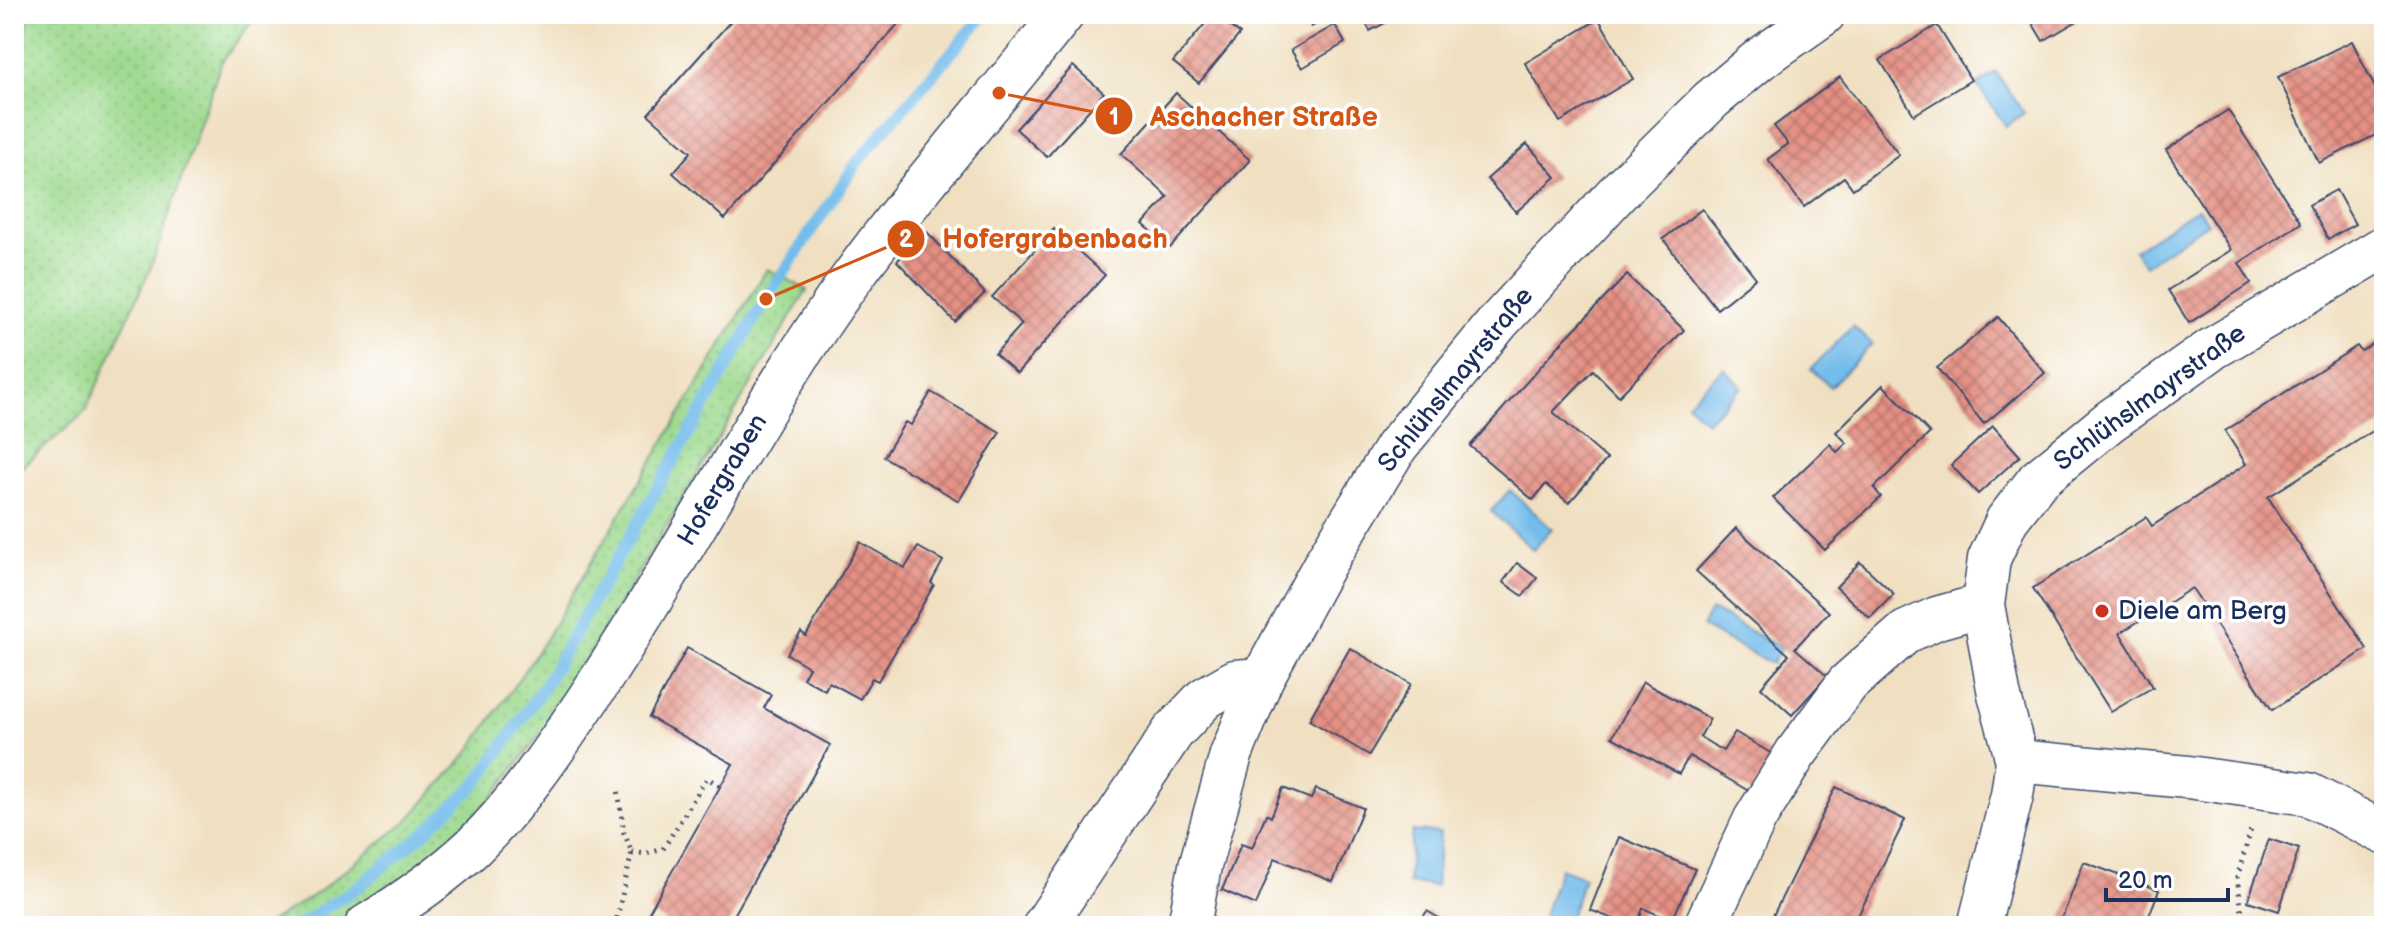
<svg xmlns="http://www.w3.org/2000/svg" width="2398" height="940" font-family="'Balsamiq Sans',sans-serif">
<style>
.green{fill:url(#green-dots);stroke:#5c8476;stroke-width:2}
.water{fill:#73bceb;stroke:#4776a4;stroke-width:2}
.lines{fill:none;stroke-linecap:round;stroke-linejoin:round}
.stream{stroke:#73bceb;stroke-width:12}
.building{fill:url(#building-cross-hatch)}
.minor-casing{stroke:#3b4a6d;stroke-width:45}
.path{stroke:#3b4a6d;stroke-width:5;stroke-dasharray:2 6;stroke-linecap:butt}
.minor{stroke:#fff;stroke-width:42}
.poi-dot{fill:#c8321e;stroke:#fff;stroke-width:3}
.labels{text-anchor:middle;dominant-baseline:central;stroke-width:7;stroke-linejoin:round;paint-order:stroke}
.street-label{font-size:26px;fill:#1b2f5e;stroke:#fff}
.poi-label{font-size:26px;fill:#1b2f5e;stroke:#fff;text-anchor:start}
.leader{fill:none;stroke:#d45514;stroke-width:3}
.callout-dot{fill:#d45514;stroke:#fff;stroke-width:3}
.mark-label{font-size:24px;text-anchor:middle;font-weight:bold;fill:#fff}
.callout-label{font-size:28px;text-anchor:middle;font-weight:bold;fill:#d45514;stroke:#fff;stroke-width:7;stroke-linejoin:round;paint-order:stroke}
</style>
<defs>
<pattern id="green-dots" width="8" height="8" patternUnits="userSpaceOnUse" patternTransform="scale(2)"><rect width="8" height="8" fill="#9cd98d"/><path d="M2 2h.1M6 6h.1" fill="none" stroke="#86bb7c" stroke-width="1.8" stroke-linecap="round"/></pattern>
<pattern id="building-cross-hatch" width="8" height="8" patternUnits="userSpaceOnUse" patternTransform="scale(2)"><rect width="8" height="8" fill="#e59083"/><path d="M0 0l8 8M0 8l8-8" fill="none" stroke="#b9766e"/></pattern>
</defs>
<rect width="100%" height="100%" fill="#fff"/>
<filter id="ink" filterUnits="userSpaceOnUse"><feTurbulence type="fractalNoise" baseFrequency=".0125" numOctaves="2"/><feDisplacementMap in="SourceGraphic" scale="16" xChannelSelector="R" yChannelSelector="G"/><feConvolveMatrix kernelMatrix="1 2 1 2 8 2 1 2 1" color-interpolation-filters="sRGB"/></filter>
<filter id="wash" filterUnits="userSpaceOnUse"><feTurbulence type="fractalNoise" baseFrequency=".006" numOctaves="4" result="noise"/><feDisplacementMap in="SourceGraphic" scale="32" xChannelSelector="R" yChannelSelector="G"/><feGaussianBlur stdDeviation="1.8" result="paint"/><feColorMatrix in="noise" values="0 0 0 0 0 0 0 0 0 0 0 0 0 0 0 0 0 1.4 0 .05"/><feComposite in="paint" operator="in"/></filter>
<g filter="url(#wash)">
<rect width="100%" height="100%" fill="#f0e0c1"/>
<g class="green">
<path d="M31,14H257L221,63L151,267L85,412L14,474V54L17,55Z"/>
<path d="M767,269L807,290L548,724L486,806L432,857L366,905L331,926H264L318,892L408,820L469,752L543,643Z"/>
</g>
<g class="water">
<path d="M1996,72L2024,113L2006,126L1977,85Z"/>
<path d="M2198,208L2208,223L2145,265L2134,250Z"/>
<path d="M1853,326L1872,344L1830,387L1811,369Z"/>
<path d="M1724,368L1742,387L1706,422L1687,403Z"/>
<path d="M1510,490L1552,529L1533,550L1491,511Z"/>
<path d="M1711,610L1781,648L1772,664L1702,627Z"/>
<path d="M1412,831L1440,833L1436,886L1408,883Z"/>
<path d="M1560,868L1584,877L1567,926L1543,918Z"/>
</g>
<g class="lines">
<path class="stream" d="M296,926L354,890L421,836L479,781L545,685L766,299L858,161L985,14"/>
</g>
<g id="blocks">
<g class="building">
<path d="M737,14H907L725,219L673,173L691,152L648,114Z"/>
<path d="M1213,14L1240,34L1199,83L1173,62Z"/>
<path d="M1304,14H1326L1328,18L1311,27Z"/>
<path d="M1361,14H1402L1370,31Z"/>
<path d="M2027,14H2089L2043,41Z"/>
<path d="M1599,19L1633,79L1560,122L1525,63Z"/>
<path d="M1335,25L1345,43L1302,68L1291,50Z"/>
<path d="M1937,25L1971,80L1914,115L1880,60Z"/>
<path d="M2352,41L2384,106V131L2319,163L2278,77Z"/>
<path d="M1073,66L1104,93L1047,157L1016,129Z"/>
<path d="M1840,77L1899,155L1853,189L1844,177L1804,207L1768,159L1788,144L1774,126Z"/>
<path d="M1176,93L1250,160L1170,248L1143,224L1168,197L1121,154Z"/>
<path d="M2228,110L2301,223L2239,263L2251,283L2189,323L2168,290L2231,250L2166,150Z"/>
<path d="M1527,144L1556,177L1516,212L1487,179Z"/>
<path d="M2336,190L2355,224L2328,239L2309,205Z"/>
<path d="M1702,209L1756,278L1717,309L1663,239Z"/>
<path d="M1054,229L1105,275L1017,373L995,354L1022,324L992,297Z"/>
<path d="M927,232L985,293L955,322L897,261Z"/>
<path d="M1627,275L1684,330L1619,396L1593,370L1553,412L1607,459L1569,503L1546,484L1533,500L1470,446L1563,341Z"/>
<path d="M1998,317L2045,373L1984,424L1937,368Z"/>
<path d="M2384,337V424L2268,497L2367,649L2272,710L2192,588L2120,633L2153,687L2111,712L2033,588L2146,517L2152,526L2246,464L2225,431L2357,346L2361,351Z"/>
<path d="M1883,385L1930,433L1874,488L1881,497L1825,550L1773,498L1830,444L1837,452L1847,443L1836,432Z"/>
<path d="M931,392L1000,432L959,501L884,457L905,422L911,425Z"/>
<path d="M1993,426L2020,456L1978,494L1951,465Z"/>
<path d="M1736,528L1829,612L1795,648L1827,676L1792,715L1761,687L1789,655L1696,571Z"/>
<path d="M860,542L905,568L918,547L943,561L931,583L934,585L878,681L872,678L860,699L829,682L825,690L803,678L809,667L787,654L801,632L806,636Z"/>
<path d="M1860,562L1894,594L1870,618L1836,587Z"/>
<path d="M1517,563L1537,578L1523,596L1503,582Z"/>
<path d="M687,648L771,695L764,708L830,745L728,926H664L666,921L649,912L733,764L649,717Z"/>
<path d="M1350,648L1411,684L1369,755L1309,720Z"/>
<path d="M1643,682L1710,719L1700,737L1723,751L1735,732L1774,755L1752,793L1689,756L1679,774L1612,737Z"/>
<path d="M1836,787L1905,820L1853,926H1768Z"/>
<path d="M1283,788L1311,799L1316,789L1363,808L1333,882L1275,858L1256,905L1222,890L1241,844L1252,848L1266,814L1271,817Z"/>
<path d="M1619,837L1695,869L1672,921L1643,908L1637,926H1631L1590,910Z"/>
<path d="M2269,839L2299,849L2279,911L2248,901Z"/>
<path d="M2084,862L2159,890L2145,926H2059Z"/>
<path d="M1427,911L1444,921L1441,926H1417Z"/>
</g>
</g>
</g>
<g filter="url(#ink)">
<use href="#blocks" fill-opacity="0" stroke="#3b4a6d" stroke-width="2"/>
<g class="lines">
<g class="minor-casing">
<g id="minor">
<path d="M2017,761L2188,777L2308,794L2384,833"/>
<path d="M366,926C403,903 441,877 473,847C518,803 553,751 588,699C675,570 745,431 834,303C904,202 987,110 1063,14"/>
<path d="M1044,926L1173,732L1205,698L1235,681L1262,679"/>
<path d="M1189,926L1200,866L1231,755L1262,679L1325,563L1396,447L1499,321L1620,190L1711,100L1760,59L1824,14"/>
<path d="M1705,926L1755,819L1796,753L1848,683L1906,632L1937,618L1983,605"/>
<path d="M1979,926L2012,795L2017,761L1999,694L1983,605L1989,559L2007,520L2038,480L2110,421L2212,349L2384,247"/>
</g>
</g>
<g class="path">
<path d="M632,852L646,854L663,849L707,778L720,786"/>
<path d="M615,926L632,852L624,833L618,789"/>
<path d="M2244,926L2237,878L2252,826"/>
</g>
<use href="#minor" class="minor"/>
</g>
</g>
<circle class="poi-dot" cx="2102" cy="611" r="8"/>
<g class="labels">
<g class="street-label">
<text transform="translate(1456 380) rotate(-51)">Schlühslmayrstraße</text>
<text transform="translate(2150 398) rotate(-36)">Schlühslmayrstraße</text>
<text transform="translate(723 480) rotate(-59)">Hofergraben</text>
</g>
<g class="poi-label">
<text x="2118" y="611">Diele am Berg</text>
</g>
</g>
<path class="leader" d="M999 93L1114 116M766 299L906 239"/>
<g class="callout-dot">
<circle cx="999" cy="93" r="8"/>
<circle cx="766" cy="299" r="8"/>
<circle cx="1114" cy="116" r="20"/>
<circle cx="906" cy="239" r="20"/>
</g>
<g class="mark-label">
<text x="1114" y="125">1</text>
<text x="906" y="247">2</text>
</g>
<g class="callout-label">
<text x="1264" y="126">Aschacher Straße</text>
<text x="1055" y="248">Hofergrabenbach</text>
</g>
<rect width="2398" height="940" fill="none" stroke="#fff" stroke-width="48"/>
<path d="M2106 888v12h122v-12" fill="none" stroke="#1b2f5e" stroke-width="4"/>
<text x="2118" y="888" font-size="24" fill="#1b2f5e" stroke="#ffffff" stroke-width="6" paint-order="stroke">20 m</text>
</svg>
